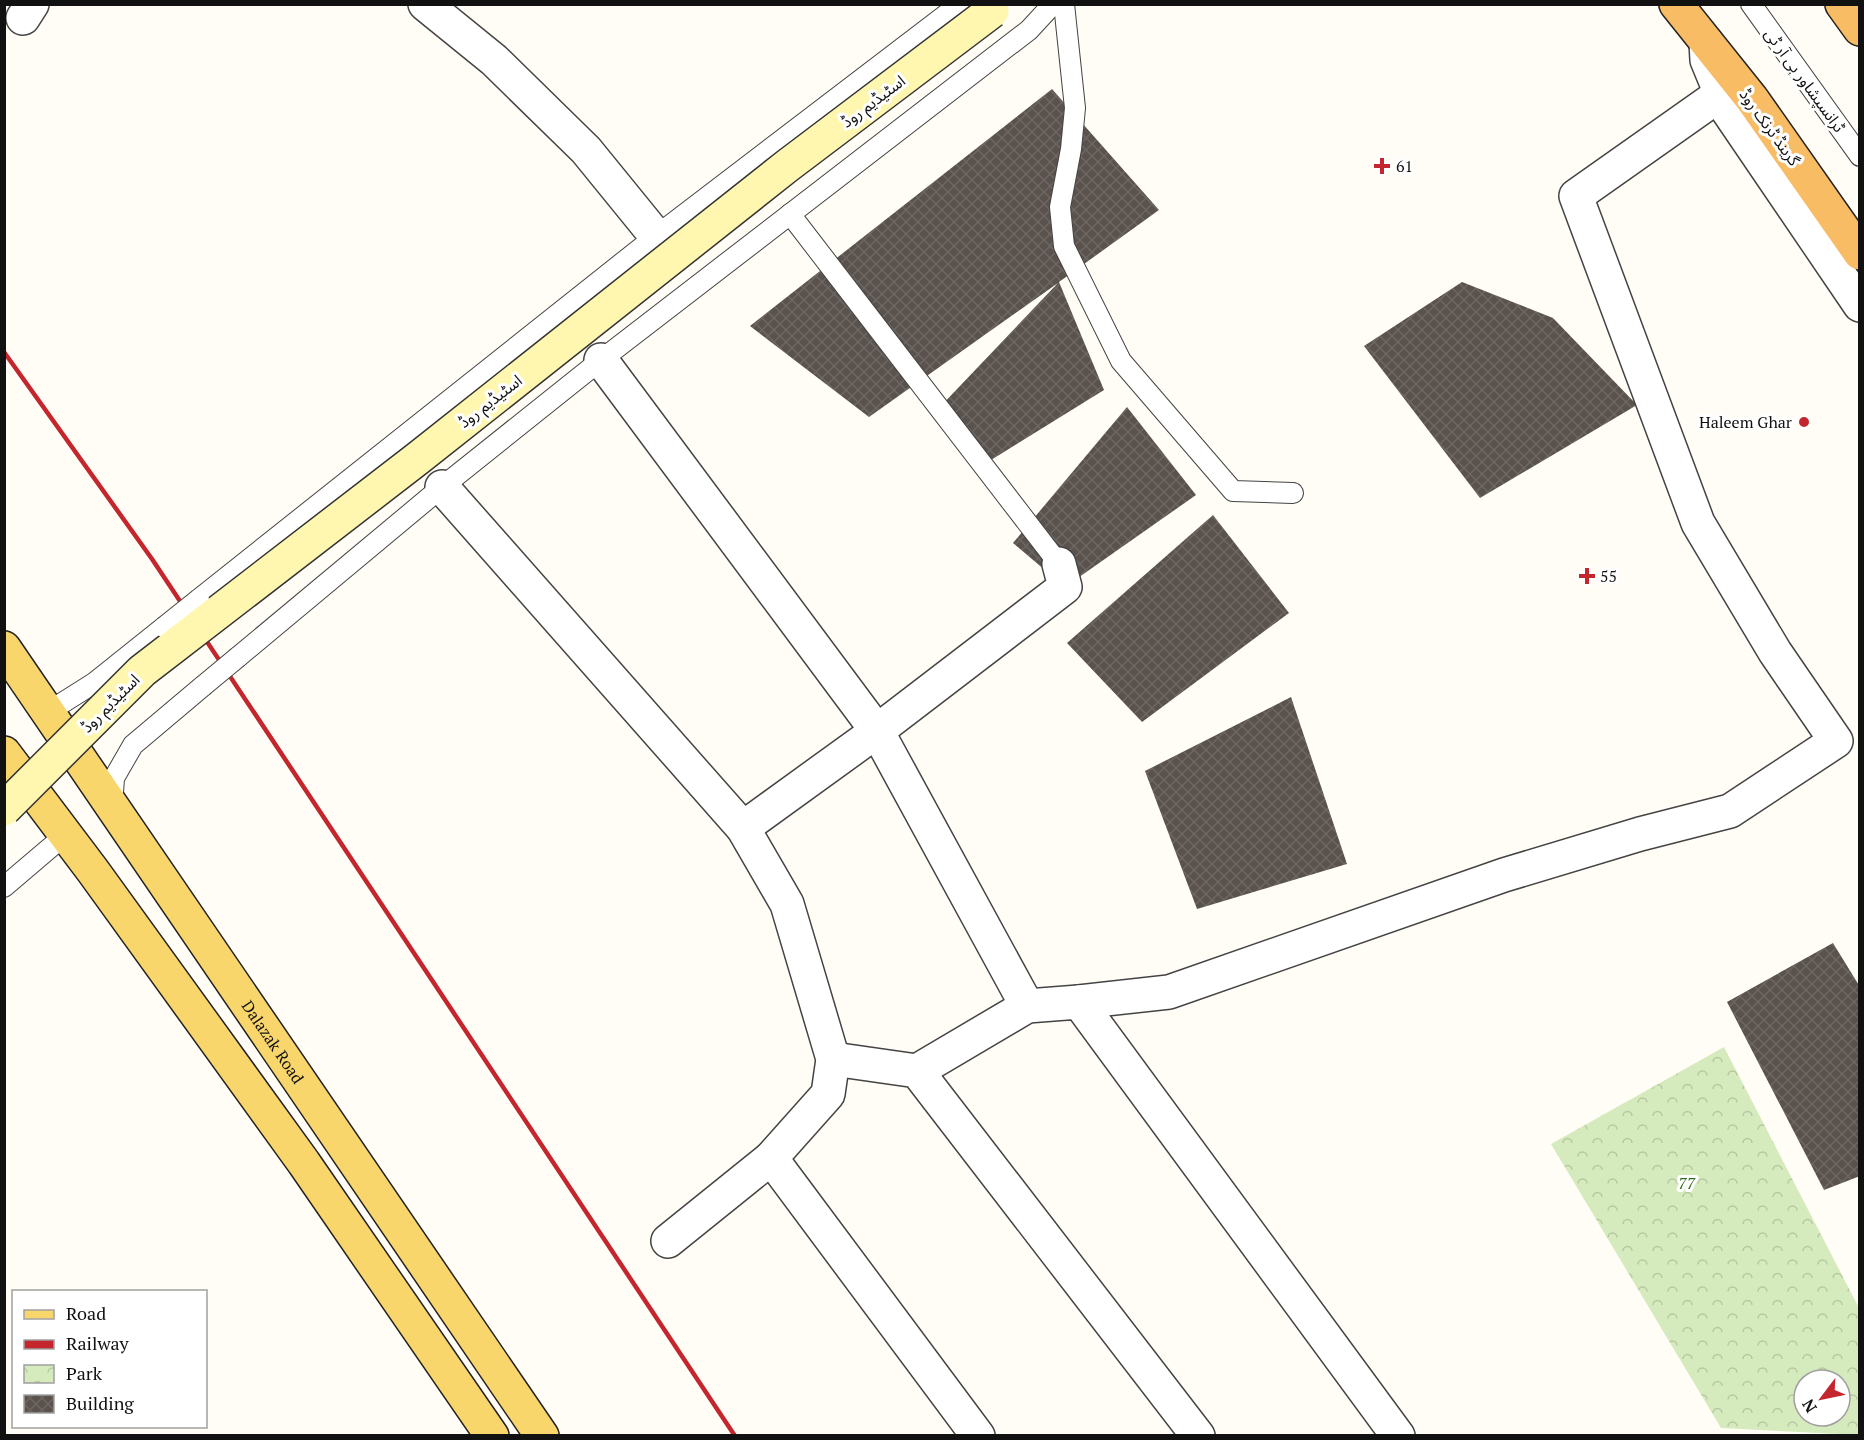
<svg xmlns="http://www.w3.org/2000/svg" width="1864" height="1440" font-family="'PT Serif','Noto Sans Arabic',serif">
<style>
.park{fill:url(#park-crowns);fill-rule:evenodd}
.building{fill:url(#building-cross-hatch)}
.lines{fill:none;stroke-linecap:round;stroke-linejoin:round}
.service-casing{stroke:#444;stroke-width:22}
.minor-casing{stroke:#444;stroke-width:36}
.tertiary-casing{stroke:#444;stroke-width:36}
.primary-casing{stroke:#222;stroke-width:36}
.trunk-casing{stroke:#222;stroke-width:36}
.service{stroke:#fff;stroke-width:20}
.minor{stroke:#fff;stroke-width:33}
.tertiary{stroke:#fff;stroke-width:33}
.primary{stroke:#f9d66b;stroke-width:33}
.trunk{stroke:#f7bc64;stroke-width:33}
.rail{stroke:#c4262e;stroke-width:4.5}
.service-bridge-casing{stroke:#444;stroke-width:22;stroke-linecap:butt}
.secondary-bridge-casing{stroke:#333;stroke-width:36;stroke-linecap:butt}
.service-bridge{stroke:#fff;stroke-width:20}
.secondary-bridge{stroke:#fff6b0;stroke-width:33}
.poi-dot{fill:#c4262e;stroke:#fff;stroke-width:2}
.labels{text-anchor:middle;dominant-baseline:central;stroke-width:6;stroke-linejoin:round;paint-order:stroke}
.street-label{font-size:16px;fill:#111;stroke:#fff}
.poi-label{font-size:16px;fill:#111;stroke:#fff;text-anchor:start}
.park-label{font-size:16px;font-style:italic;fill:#2f6b1f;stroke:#fff}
</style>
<defs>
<pattern id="park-crowns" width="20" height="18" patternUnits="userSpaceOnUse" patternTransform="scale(1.5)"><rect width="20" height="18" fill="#d5ebbd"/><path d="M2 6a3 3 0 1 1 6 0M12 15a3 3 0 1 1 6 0" fill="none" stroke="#b6c8a1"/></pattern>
<pattern id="building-cross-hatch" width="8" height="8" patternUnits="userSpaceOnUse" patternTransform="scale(1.5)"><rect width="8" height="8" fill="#5a524d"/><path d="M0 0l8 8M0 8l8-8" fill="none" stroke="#6d6662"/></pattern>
</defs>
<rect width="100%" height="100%" fill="#fffdf5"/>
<path class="park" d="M1724,1047L1859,1308V1435L1721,1428L1551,1144ZM1804,1380H1840V1416H1804Z"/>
<g class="building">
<path d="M1052,89L1159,210L1059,282L1104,390L983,465L939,408L1058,283L869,417L750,326Z"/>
<path d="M1462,282L1553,318L1637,405L1480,498L1364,346Z"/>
<path d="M1127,407L1196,495L1065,587L1013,543Z"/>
<path d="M1213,515L1289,613L1142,722L1067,643Z"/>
<path d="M1291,697L1347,864L1197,909L1145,771Z"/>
<path d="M1833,943L1860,987V1176L1824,1190L1727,1002Z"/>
</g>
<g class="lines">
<g class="service-casing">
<g id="service">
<path d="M1064,4L1075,108L1071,149L1060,207L1064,246L1121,361L1233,491L1293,493"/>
<path d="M1751,4L1860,156"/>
<path d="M790,214L1059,564"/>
<path d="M199,599L656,236L960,4"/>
<path d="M238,657L442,487L601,360L1029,30L1053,4"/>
<path d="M48,712L94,683L164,627"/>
<path d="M112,807L114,778L133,745L203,686"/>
<path d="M4,887L58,841H70"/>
</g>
</g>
<g class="minor-casing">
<g id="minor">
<path d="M425,4L494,60L586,150L656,236"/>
<path d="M23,18L32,4"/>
<path d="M601,360L877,731L1027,1006"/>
<path d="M442,487L743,828L787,904L833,1059L828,1094L771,1158L668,1241"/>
<path d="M743,828L877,731L1065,587L1059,564"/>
<path d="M1079,1002L1169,992L1504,875L1640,834L1730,811L1836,741L1775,652L1698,523L1576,196L1722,93"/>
<path d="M833,1059L917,1071L1198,1436"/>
<path d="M917,1071L1027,1006L1079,1002L1398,1436"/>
<path d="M771,1158L978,1436"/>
</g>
</g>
<g class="tertiary-casing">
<path id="tertiary" d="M1706,42L1707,60L1728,111L1860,305"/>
</g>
<g class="primary-casing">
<g id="primary">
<path id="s1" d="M4,648L542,1436"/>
<path d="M4,753L93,871L304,1163L492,1436"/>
</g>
</g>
<g class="trunk-casing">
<g id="trunk">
<path d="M1676,4L1752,99L1860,253"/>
<path d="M1842,4L1860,29"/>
</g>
</g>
<use href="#service" class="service"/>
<use href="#minor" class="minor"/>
<use href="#tertiary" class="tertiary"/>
<use href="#primary" class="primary"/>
<use href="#trunk" class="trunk"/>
<path class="rail" d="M4,352L152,559L735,1436"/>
<g class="service-bridge-casing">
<g id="service-bridge">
<path d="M164,627L199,599"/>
<path d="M203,686L238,657"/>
</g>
</g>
<g class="secondary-bridge-casing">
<path id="secondary-bridge" d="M4,809L142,671L417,459L787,166L992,11"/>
</g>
<use href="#service-bridge" class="service-bridge"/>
<use href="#secondary-bridge" class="secondary-bridge"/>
</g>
<g class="poi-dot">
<path d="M1379 157h6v6h6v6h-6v6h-6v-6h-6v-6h6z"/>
<circle cx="1804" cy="422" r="6"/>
<path d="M1584 567h6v6h6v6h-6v6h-6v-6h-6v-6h6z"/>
</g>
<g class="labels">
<g class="street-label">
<text transform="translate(1805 80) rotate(54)">ٹرانسپشاور بی آر ٹی</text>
<text transform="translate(873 101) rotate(-37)">اسٹیڈیم روڈ</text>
<text transform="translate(1770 127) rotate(54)">گرینڈ ٹرنک روڈ</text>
<text transform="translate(490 401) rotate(-38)">اسٹیڈیم روڈ</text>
<text transform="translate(110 703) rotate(-45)">اسٹیڈیم روڈ</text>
<text stroke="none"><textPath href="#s1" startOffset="477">Dalazak Road</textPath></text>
</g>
<g class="poi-label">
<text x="1396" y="166">61</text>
<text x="1792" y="422" text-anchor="end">Haleem Ghar</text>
<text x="1600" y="576">55</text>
</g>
<g class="park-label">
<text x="1687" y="1183">77</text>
</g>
</g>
<rect width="1864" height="1440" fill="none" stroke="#111111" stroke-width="12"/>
<rect x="12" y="1290" width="195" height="138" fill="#ffffff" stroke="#a0a0a0" stroke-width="1.5"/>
<rect x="24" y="1310" width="30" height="9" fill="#f9d66b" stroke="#a0a0a0" stroke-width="1.5"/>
<text x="66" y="1320" font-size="18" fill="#111111">Road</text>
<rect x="24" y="1340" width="30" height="9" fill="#c4262e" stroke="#a0a0a0" stroke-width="1.5"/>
<text x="66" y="1350" font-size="18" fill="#111111">Railway</text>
<rect x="24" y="1365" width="30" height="18" fill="url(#park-crowns)" stroke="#a0a0a0" stroke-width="1.5"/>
<text x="66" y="1380" font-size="18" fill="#111111">Park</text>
<rect x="24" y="1395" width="30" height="18" fill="url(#building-cross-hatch)" stroke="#a0a0a0" stroke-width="1.5"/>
<text x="66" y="1410" font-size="18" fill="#111111">Building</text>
<g transform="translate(1822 1398) rotate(238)"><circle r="28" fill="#ffffff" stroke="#a0a0a0" stroke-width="1.5"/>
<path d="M0-4.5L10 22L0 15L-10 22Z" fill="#c4262e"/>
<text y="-9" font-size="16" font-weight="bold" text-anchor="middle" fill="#111111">N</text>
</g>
</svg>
